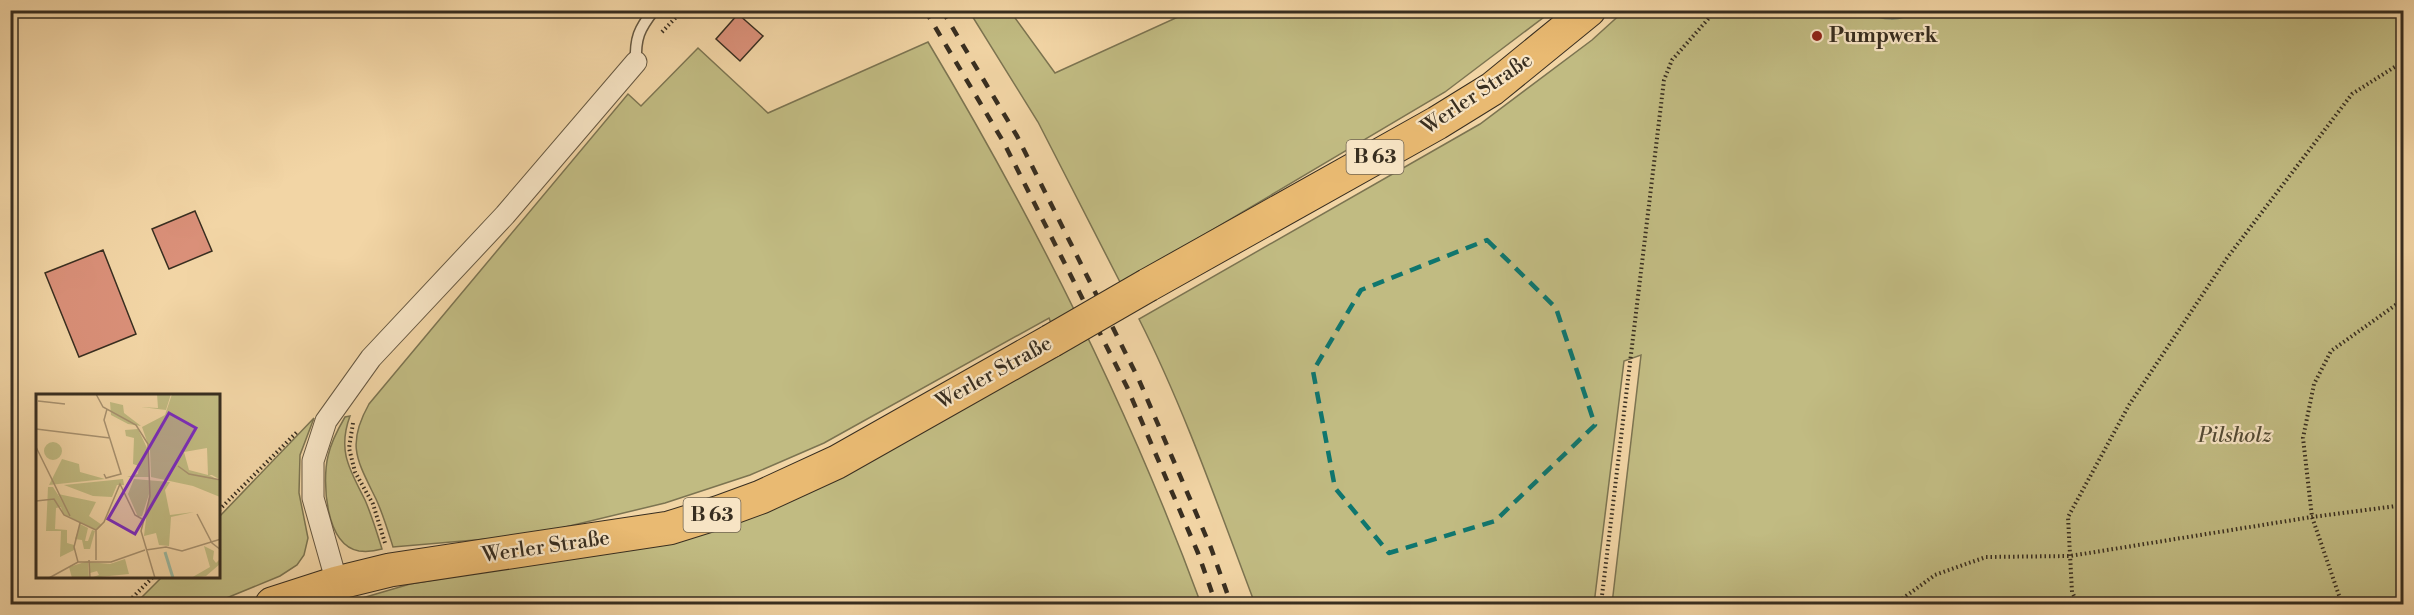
<svg xmlns="http://www.w3.org/2000/svg" width="2414" height="615" font-family="'Libre Bodoni',serif">
<style>
.green{fill:#c1bb82;stroke:#7c7451;stroke-width:1.5}
.water{fill:#9cb9a1;stroke:#74816d;stroke-width:1.5}
.building{fill:#da9079;stroke:#382e20;stroke-width:1.5}
.lines{fill:none;stroke-linecap:round;stroke-linejoin:round}
.service-casing{stroke:#665841;stroke-width:13}
.minor-casing{stroke:#665841;stroke-width:23}
.primary-casing{stroke:#382e20;stroke-width:35}
.path{stroke:#382e20;stroke-width:4;stroke-dasharray:1.5 3;stroke-linecap:butt}
.service{stroke:#f7e4c4;stroke-width:10}
.minor{stroke:#f7e4c4;stroke-width:21}
.primary{stroke:#e9ba72;stroke-width:33}
.rail{stroke:#382e20;stroke-width:4.5;stroke-dasharray:10 10;stroke-linecap:butt}
.primary-bridge-casing{stroke:#382e20;stroke-width:35;stroke-linecap:butt}
.primary-bridge{stroke:#e9ba72;stroke-width:33}
.marked{fill:none;stroke:#0f766e;stroke-width:4.5;stroke-dasharray:12 8;stroke-linejoin:round}
.poi-dot{fill:#8f2418;stroke:#f7e4c4;stroke-width:2}
.labels{text-anchor:middle;dominant-baseline:central;stroke-width:4.5;stroke-linejoin:round;paint-order:stroke}
.shield{fill:#f7e4c4;stroke:#716551;stroke-width:1.5}
.shield-label{font-size:20px;font-weight:bold;fill:#382e20}
.poi-label{font-size:21px;font-weight:bold;fill:#382e20;stroke:#f7e4c4;text-anchor:start}
.street-label{font-size:21px;fill:#382e20;stroke:#f7e4c4}
.park-label{font-size:21px;font-style:italic;fill:#534a34;stroke:#f7e4c4}
.inset-river{fill:none;stroke:#9cb9a1;stroke-width:3}
.inset-road{fill:none;stroke:#a89270;stroke-width:1.5}
.view{fill:#7b2cbf;fill-opacity:0.15;stroke:#7b2cbf;stroke-width:3}
.inset-edge{fill:none;stroke:#382e20;stroke-width:3}
</style>
<rect width="100%" height="100%" fill="#f2d5a5"/>
<filter id="stains"><feTurbulence type="fractalNoise" baseFrequency=".00333" numOctaves="4"/><feColorMatrix values="0 0 0 0 .2 0 0 0 0 .09 0 0 0 0 .02 0 0 0 .5 -.17"/></filter>
<radialGradient id="worn" r=".72"><stop offset=".6" stop-color="#630" stop-opacity="0"/><stop offset="1" stop-color="#630" stop-opacity=".3"/></radialGradient>
<g class="green">
<path d="M969,11H1010L1055,73L1191,11H1552L1445,92L1121,284L1038,122Z"/>
<path d="M1624,11H2403V604H1612L1641,355L1624,361L1594,604H1255C1219,509 1185,410 1139,319L1480,124L1592,40Z"/>
<path d="M928,42C1035,221 1129,408 1201,604H342L410,584L536,563L669,543L1060,346L1049,318L824,443L750,475L665,503L532,535L393,547C388,531 383,514 376,499C357,460 346,445 369,404L628,94L641,106L698,48L768,113Z"/>
<path d="M350,416C337,451 350,470 365,500C372,516 377,533 382,549C375,551 366,552 359,551C325,545 322,481 328,456C331,442 338,429 345,417Z"/>
<path d="M314,418L300,455L299,493L308,538L304,555L297,565L280,576L212,604H135L161,578H219V517Z"/>
</g>
<path class="water" d="M1864,11H1918C1899,22 1883,21 1864,11Z"/>
<g class="building">
<path d="M738,14L763,36L740,61L716,39Z"/>
<path d="M195,211L212,251L169,269L152,229Z"/>
<path d="M103,250L136,334L79,357L45,273Z"/>
</g>
<g class="lines">
<g class="service-casing">
<path id="service" d="M636,62C635,38 639,29 654,10"/>
</g>
<g class="minor-casing">
<path id="minor" d="M337,583L313,498V461L326,421L371,358L505,215L636,62"/>
</g>
<g class="primary-casing">
<g id="primary">
<path d="M1148,285L1437,123L1492,89L1589,10"/>
<path d="M272,604L337,583L390,570L669,528L720,512L761,497L837,462L1051,341"/>
</g>
</g>
<g class="path">
<path d="M662,32L683,10"/>
<path d="M353,423L349,448L355,472L373,504L385,543"/>
<path d="M219,510L298,431"/>
<path d="M126,604L152,578"/>
<path d="M384,604L397,600L396,597"/>
<path d="M1601,604L1664,80L1672,60L1716,10"/>
<path d="M1895,604L1935,575L1986,557L2070,556L2312,517L2404,505"/>
<path d="M2078,604L2072,592L2068,517L2129,405L2227,258L2352,94L2404,61"/>
<path d="M2342,604L2312,517L2303,438L2314,384L2331,351L2404,299"/>
</g>
<use href="#service" class="service"/>
<use href="#minor" class="minor"/>
<use href="#primary" class="primary"/>
<g class="rail">
<path d="M925,10L1004,143L1127,387L1198,553L1216,604"/>
<path d="M942,10L1017,136L1139,380L1211,548L1231,604"/>
</g>
<g class="primary-bridge-casing">
<path id="primary-bridge" d="M1051,341L1148,285"/>
</g>
<use href="#primary-bridge" class="primary-bridge"/>
</g>
<path class="marked" d="M1487,240L1556,308L1595,425L1495,521L1389,553L1335,488L1313,371L1361,290Z"/>
<circle class="poi-dot" cx="1817" cy="36" r="6"/>
<g class="labels">
<g class="shield">
<rect x="1346.5" y="140" width="57" height="34" rx="4.5"/>
<rect x="683.5" y="498" width="57" height="34" rx="4.5"/>
</g>
<g class="shield-label">
<text x="1375" y="157">B 63</text>
<text x="712" y="515">B 63</text>
</g>
<g class="poi-label">
<text x="1829" y="36">Pumpwerk</text>
</g>
<g class="street-label">
<text transform="translate(1477 94) rotate(-34)">Werler Straße</text>
<text transform="translate(994 373) rotate(-29)">Werler Straße</text>
<text transform="translate(546 547) rotate(-8)">Werler Straße</text>
</g>
<g class="park-label">
<text x="2235" y="436">Pilsholz</text>
</g>
</g>
<g transform="translate(36 394)">
<rect width="184" height="184" fill="#f2d5a5"/>
<path d="M121,0H135L130,16L105,13L122,14ZM136,0H184L183,85L176,81H173L184,87V103L157,92L115,83L114,56L106,33L129,21ZM171,54L172,81L153,76L148,58ZM74,8L87,11L88,19L105,32L92,30L75,21ZM102,35L112,56L113,83H91L102,80L103,72L97,70L98,44L90,42L89,36ZM8 57a9 9 0 1 1 18 0a9 9 0 1 1-18 0ZM26,65L43,70L44,78L69,85L13,91ZM87,85L88,91H81L76,103L57,102L28,91ZM98,85L134,88L129,96L134,121L158,118L135,123L133,152L123,151L120,139L108,142L113,100L106,122L102,123L92,100ZM12,93H17L28,110L22,100L60,108L53,122L66,131L61,136L27,120L25,113L20,114L19,135L31,136V149L38,151V156L24,163L25,137H10ZM44,130L52,134L49,147H52L56,136L59,137L54,155H48L46,146L39,145ZM168,152L178,157L177,165L180,169L184,165V170L170,182L155,184L174,173ZM89,165L93,180L54,184L63,181L61,177L54,179L53,168L74,170ZM52,167L53,184H36L33,173Z" fill="#c1bb82" fill-rule="evenodd"/>
<path class="inset-river" d="M129,158L137,184"/>
<path class="inset-road" d="M60,0L67,13L100,31L112,50L114,102L105,137L119,184M2,7L29,10M0,35L74,44M0,53L34,122M142,72L153,80L185,86M68,80L70,84L85,80L68,26L71,15M0,107L18,105L28,121L60,136M161,120L176,149L185,156M60,136L68,128L84,90L99,121L106,125M60,136V166M110,156L130,153L146,157L185,145M53,166L54,184M42,168L38,153L44,129M13,184L42,168H75L109,156"/>
<path class="view" d="M133,19L160,34L99,140L72,125Z"/>
<rect width="184" height="184" class="inset-edge"/>
</g>
<rect width="2414" height="615" fill="none" stroke="#f2d5a5" stroke-width="36"/>
<rect x="12" y="12" width="2390" height="591" fill="none" stroke="#382e20" stroke-width="3"/>
<rect x="18" y="18" width="2378" height="579" fill="none" stroke="#382e20" stroke-width="1.5"/>
<rect width="100%" height="100%" filter="url(#stains)"/>
<rect width="100%" height="100%" fill="url(#worn)"/>
</svg>
